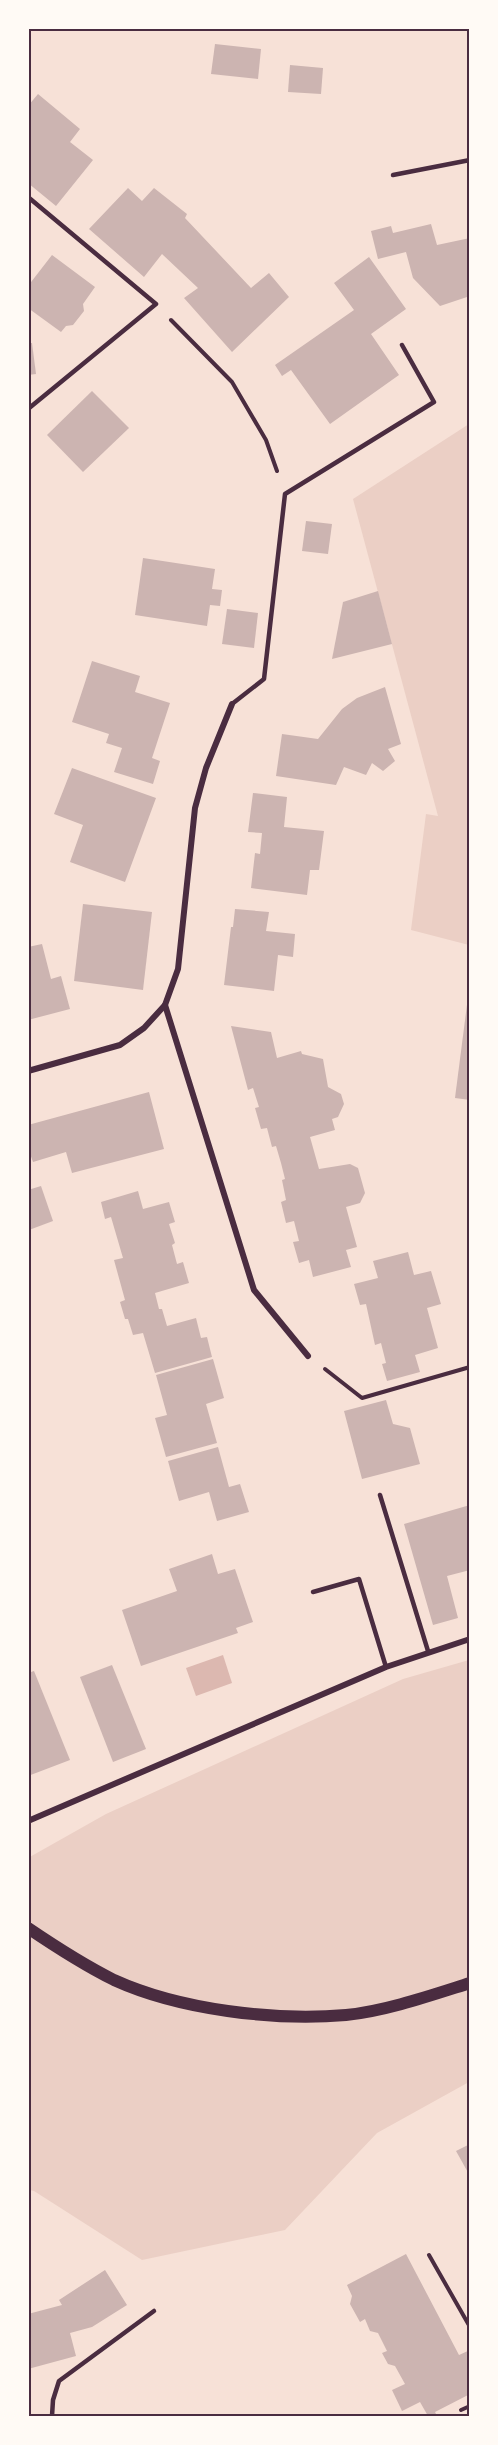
<svg xmlns="http://www.w3.org/2000/svg" width="498" height="2445" font-family="Roboto,sans-serif">
<style>
.green{fill:#ebcfc5}
.water{fill:#dcb8b0}
.building{fill:#ccb4b1}
.lines{fill:none;stroke-linecap:round;stroke-linejoin:round}
.path{stroke:#4a2c40;stroke-width:4}
.service{stroke:#4a2c40;stroke-width:4.5}
.minor{stroke:#4a2c40;stroke-width:6}
.secondary{stroke:#4a2c40;stroke-width:12}
.neatline{fill:none;stroke:#4a2c40;stroke-width:2}
</style>
<rect width="100%" height="100%" fill="#f7e1d7"/>
<g class="green">
<path d="M469,424V945L411,930L426,814L438,816L353,499Z"/>
<path d="M469,1660V2082L377,2133L285,2230L142,2260L34,2191L29,2190L28,1858L106,1814L403,1679Z"/>
</g>
<path class="water" d="M223,1655L232,1683L196,1696L186,1668Z"/>
<g class="building">
<path d="M215,44L261,49L258,79L211,74Z"/>
<path d="M290,65L323,68L321,94L288,92Z"/>
<path d="M38,94L80,129L70,142L93,160L56,206L28,183V106Z"/>
<path d="M128,188L142,201L154,188L187,214L185,218L251,288L269,273L289,297L232,352L184,298L198,288L162,254L144,277L89,229Z"/>
<path d="M431,224L437,245L470,238V296L440,306L413,278L406,252L378,259L371,231L391,226L393,233Z"/>
<path d="M52,255L95,287L83,304L84,311L73,325L66,326L61,332L28,308V286Z"/>
<path d="M369,257L406,309L371,334L399,375L330,424L291,370L282,376L275,365L354,310L334,283Z"/>
<path d="M28,343H32L36,374L28,375Z"/>
<path d="M92,391L129,428L83,472L47,435Z"/>
<path d="M306,521L332,524L328,554L302,551Z"/>
<path d="M143,558L215,569L212,589L222,590L220,606L210,605L207,626L135,615Z"/>
<path d="M378,591L392,644L332,659L343,602Z"/>
<path d="M227,609L258,613L254,648L222,644Z"/>
<path d="M92,661L140,676L135,692L170,703L152,758L160,761L153,784L114,772L122,748L106,743L109,734L72,722Z"/>
<path d="M385,687L401,744L388,749L395,761L383,771L372,763L366,775L344,767L336,785L276,776L282,734L318,739L342,709L357,698Z"/>
<path d="M72,768L156,798L125,882L70,862L83,825L54,814Z"/>
<path d="M253,793L287,797L284,827L324,831L319,870H310L307,895L251,888L255,853L260,854L262,833L248,832Z"/>
<path d="M83,904L152,912L143,990L74,981Z"/>
<path d="M235,909L269,912L266,931L295,934L293,957L278,955L274,991L224,985L231,927H233Z"/>
<path d="M42,944L51,979L61,976L70,1009L28,1020V947Z"/>
<path d="M468,997H470V1100L455,1098Z"/>
<path d="M231,1026L271,1032L277,1058L301,1051L302,1054L323,1059L328,1087L341,1094L344,1104L338,1117L332,1119L335,1130L310,1137L319,1169L350,1164L358,1168L365,1193L360,1203L346,1207L357,1247L346,1250L351,1267L313,1277L309,1260L299,1263L293,1242L299,1241L294,1221L286,1223L281,1202L286,1200L282,1180L285,1179L281,1163L276,1146L272,1147L267,1128L261,1129L255,1108L259,1107L253,1088L248,1090Z"/>
<path d="M149,1092L164,1149L72,1173L66,1152L33,1162L28,1148V1125Z"/>
<path d="M41,1186L53,1221L29,1230L28,1190Z"/>
<path d="M138,1191L143,1209L169,1202L175,1222L169,1224L175,1243L172,1245L177,1264L183,1262L189,1283L155,1293L159,1309H162L167,1326L196,1318L201,1338L207,1337L212,1357L155,1373L143,1333L133,1335L128,1319H125L120,1302L125,1300L114,1260L123,1258L111,1217L105,1219L101,1202Z"/>
<path d="M408,1252L414,1275L431,1271L441,1304L427,1308L438,1348L415,1355L420,1372L387,1381L382,1364L386,1363L381,1343L375,1345L366,1304L360,1305L354,1284L378,1278L373,1261Z"/>
<path d="M213,1359L224,1398L206,1404L217,1443L166,1457L155,1418L167,1415L156,1375Z"/>
<path d="M386,1400L393,1424L410,1428L420,1464L362,1479L344,1411Z"/>
<path d="M218,1447L229,1487L240,1484L249,1512L217,1521L209,1492L179,1501L168,1461Z"/>
<path d="M470,1505V1570L447,1576L458,1618L433,1625L404,1524Z"/>
<path d="M212,1554L218,1574L235,1569L253,1622L236,1628L238,1633L141,1666L122,1610L177,1591L169,1569Z"/>
<path d="M112,1665L146,1749L113,1762L80,1677Z"/>
<path d="M34,1671L70,1760L28,1776V1673Z"/>
<path d="M470,2144V2176L456,2151Z"/>
<path d="M406,2254L459,2355L470,2350V2394L435,2412L437,2416H428L420,2402L402,2411L392,2390L405,2384L395,2366L388,2364L382,2353L387,2351L378,2333L370,2331L365,2319L360,2322L350,2304L352,2296L347,2285Z"/>
<path d="M105,2270L127,2305L92,2327L70,2333L76,2356L28,2369V2314L62,2305L59,2300Z"/>
</g>
<g class="lines">
<g class="path">
<path d="M171,320L232,382L266,440L277,471"/>
<path d="M325,1369L362,1398L470,1367"/>
<path d="M429,2255L470,2327"/>
<path d="M461,2410L470,2406"/>
</g>
<g class="service">
<path d="M393,175L470,160"/>
<path d="M28,197L156,304L28,409"/>
<path d="M232,704L264,679L285,494L434,402L402,345"/>
<path d="M380,1495L428,1651"/>
<path d="M313,1592L359,1579L386,1667"/>
<path d="M52,2416L53,2400L59,2381L154,2311"/>
</g>
<g class="minor">
<path d="M165,1005L254,1290L308,1356"/>
<path d="M28,1071L120,1045L144,1028L165,1005L178,969L195,808L206,768L232,704"/>
<path d="M28,1821L386,1667L470,1639"/>
</g>
<path class="secondary" d="M28,1928C56,1947 84,1965 114,1980C180,2010 274,2021 346,2015C386,2011 432,1995 470,1983"/>
</g>
<rect width="498" height="2445" fill="none" stroke="#fffaf5" stroke-width="60"/>
<rect x="30" y="30" width="438" height="2385" class="neatline"/>
</svg>
